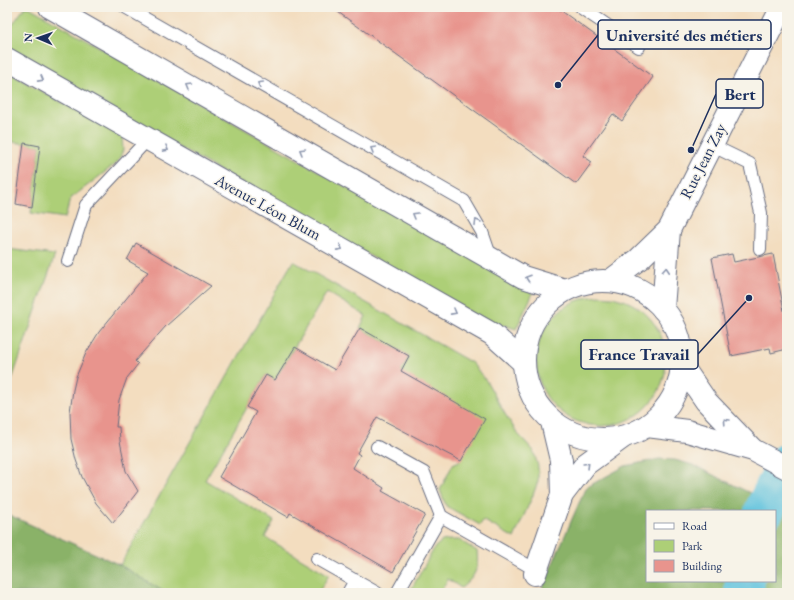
<svg xmlns="http://www.w3.org/2000/svg" width="794" height="600" font-family="'EB Garamond',serif">
<style>
.green{fill:#adcf77;stroke:#647f6a}
.forest{fill:#8ab268;stroke:#527063;fill-rule:evenodd}
.lines{fill:none;stroke-linecap:round;stroke-linejoin:round}
.river{stroke:#60c3de;stroke-width:40}
.building{fill:#e8948d}
.service-casing{stroke:#676c80;stroke-width:14}
.minor-casing{stroke:#676c80;stroke-width:24}
.tertiary-casing{stroke:#676c80;stroke-width:24}
.service{stroke:#fff;stroke-width:12}
.minor{stroke:#fff;stroke-width:22}
.tertiary{stroke:#fff;stroke-width:22}
.oneway{stroke:#8d97ae}
.labels{text-anchor:middle;dominant-baseline:central;stroke-width:3;stroke-linejoin:round;paint-order:stroke}
.street-label{font-size:16px;fill:#1b2f5e;stroke:#f7f3e8}
.leader{fill:none;stroke:#1b2f5e;stroke-width:1.5}
.callout-dot{fill:#1b2f5e;stroke:#f7f3e8;stroke-width:1.5}
.callout{fill:#f7f3e8;stroke:#1b2f5e;stroke-width:1.5}
.callout-label{font-size:17px;text-anchor:middle;font-weight:bold;fill:#1b2f5e}
</style>
<rect width="100%" height="100%" fill="#f7f3e8"/>
<filter id="ink" filterUnits="userSpaceOnUse"><feTurbulence type="fractalNoise" baseFrequency=".025" numOctaves="2"/><feDisplacementMap in="SourceGraphic" scale="8" xChannelSelector="R" yChannelSelector="G"/><feConvolveMatrix kernelMatrix="1 2 1 2 8 2 1 2 1" color-interpolation-filters="sRGB"/></filter>
<filter id="wash" filterUnits="userSpaceOnUse"><feTurbulence type="fractalNoise" baseFrequency=".012" numOctaves="4" result="noise"/><feDisplacementMap in="SourceGraphic" scale="16" xChannelSelector="R" yChannelSelector="G"/><feGaussianBlur stdDeviation="0.9" result="paint"/><feColorMatrix in="noise" values="0 0 0 0 0 0 0 0 0 0 0 0 0 0 0 0 0 1.4 0 .05"/><feComposite in="paint" operator="in"/></filter>
<g filter="url(#wash)">
<rect width="100%" height="100%" fill="#f3ddbf"/>
<g class="green">
<path d="M25,7H29L533,293L516,329L504,325L501,330L7,50V32Z"/>
<path d="M7,72L122,136L123,150L118,162L70,199L65,218L31,213L40,146L7,141Z"/>
<path d="M7,249L55,255L7,394Z"/>
<path d="M293,261L472,363L487,382L505,414L518,434L533,450L538,466V481L533,495L514,538L483,520L480,525L446,506L440,490L453,464L461,460L399,375L409,356L360,328L366,316L327,292L275,380L266,375L205,480L274,521L265,537L329,575L318,593H166L120,565Z"/>
<circle cx="601" cy="361" r="65"/>
<path d="M450,540H459L477,551C479,569 475,577 461,588L448,579L440,593L434,591L432,593H409L435,547L442,541Z"/>
</g>
<g class="forest">
<path d="M659,459L675,460L693,465L787,511V593H540L579,503L587,487L625,466ZM647,511H775V581H647Z"/>
<path d="M7,514L120,565L166,593H7Z"/>
</g>
<g class="lines">
<g class="river">
<path d="M764,511L787,463"/>
<path d="M744,593L745,581"/>
</g>
</g>
<g id="blocks">
<g class="building">
<path d="M331,7H556L653,77L622,121L613,114L583,156L592,162L576,184Z"/>
<path d="M24,143L40,146L32,207L16,204Z"/>
<path d="M136,243L211,286L166,326L135,361L138,364L127,378L119,400L116,427H119L120,441L126,471L138,491L113,523L96,503L82,477L76,460L71,439L70,412L73,390L76,377L86,353L99,332L148,272L127,260Z"/>
<path d="M732,254L734,262L773,254L787,326V349L771,353L770,348L731,356L712,258Z"/>
<path d="M360,328L409,356L401,371L485,419L461,461L377,417L357,453L360,455L353,468L384,488L382,491L425,515L393,572L290,513L288,517L219,477L256,412L247,407L266,375L275,380L295,347L335,370Z"/>
</g>
</g>
</g>
<g filter="url(#ink)">
<use href="#blocks" fill-opacity="0" stroke="#676c80" stroke-width="1"/>
<g class="lines">
<g class="service-casing">
<g id="service">
<path d="M125,7L464,201L482,232L491,258"/>
<path d="M580,7L639,47"/>
<path d="M711,145L750,164L761,213L760,249"/>
<path d="M68,261L86,205L148,139"/>
<path d="M377,447L424,473L441,516L536,570"/>
<path d="M317,559L377,593"/>
<path d="M348,593L355,580"/>
<path d="M397,593L441,516"/>
</g>
</g>
<g class="minor-casing">
<g id="minor">
<path d="M610,281L639,259L669,230L782,7"/>
<path d="M663,309L669,230"/>
<path d="M552,422L561,460L562,495"/>
<path d="M535,574L562,495L586,464L623,437"/>
</g>
</g>
<g class="tertiary-casing">
<g id="tertiary">
<path d="M50,7L523,277L565,290"/>
<path d="M7,59L492,334L523,362"/>
<circle cx="603" cy="360" r="79"/>
<path d="M682,366L706,401L752,449"/>
<path d="M647,426L687,431L753,450L787,468"/>
</g>
</g>
<use href="#service" class="service"/>
<use href="#minor" class="minor"/>
<use href="#tertiary" class="tertiary"/>
</g>
<defs><path id="oneway-chevron" d="M-2-3.5L2.5 0L-2 3.5" fill="none" stroke-width="1.6" stroke-linecap="round" stroke-linejoin="round"/></defs>
<g class="oneway">
<use href="#oneway-chevron" transform="translate(41 79) rotate(29)"/>
<use href="#oneway-chevron" transform="translate(260 84) rotate(-150)"/>
<use href="#oneway-chevron" transform="translate(189 86) rotate(-150)"/>
<use href="#oneway-chevron" transform="translate(166 149) rotate(29)"/>
<use href="#oneway-chevron" transform="translate(373 149) rotate(-150)"/>
<use href="#oneway-chevron" transform="translate(302 151) rotate(-150)"/>
<use href="#oneway-chevron" transform="translate(415 215) rotate(-150)"/>
<use href="#oneway-chevron" transform="translate(477 222) rotate(-120)"/>
<use href="#oneway-chevron" transform="translate(340 248) rotate(29)"/>
<use href="#oneway-chevron" transform="translate(666 270) rotate(-86)"/>
<use href="#oneway-chevron" transform="translate(528 278) rotate(-161)"/>
<use href="#oneway-chevron" transform="translate(454 312) rotate(29)"/>
<use href="#oneway-chevron" transform="translate(726 421) rotate(-133)"/>
<use href="#oneway-chevron" transform="translate(587 465) rotate(-45)"/>
</g>
</g>
<g class="labels">
<g class="street-label">
<text transform="translate(703 161) rotate(-63)">Rue Jean Zay</text>
<text transform="translate(268 207) rotate(29)">Avenue Léon Blum</text>
</g>
</g>
<path class="leader" d="M558 85L598 35M691 150L716 94M749 298L698 354"/>
<g class="callout-dot">
<circle cx="558" cy="85" r="4"/>
<circle cx="691" cy="150" r="4"/>
<circle cx="749" cy="298" r="4"/>
</g>
<g class="callout">
<rect x="598" y="20" width="173" height="29" rx="4"/>
<rect x="716" y="79" width="47" height="29" rx="4"/>
<rect x="581" y="340" width="117" height="29" rx="4"/>
</g>
<g class="callout-label">
<text x="684" y="41">Université des métiers</text>
<text x="740" y="100">Bert</text>
<text x="639" y="360">France Travail</text>
</g>
<rect width="794" height="600" fill="none" stroke="#f7f3e8" stroke-width="24"/>
<rect x="646" y="510" width="130" height="72" fill="#f7f3e8" stroke="#9fa5b1"/>
<rect x="654" y="523" width="20" height="6" fill="#ffffff" stroke="#9fa5b1"/>
<text x="682" y="530" font-size="12" fill="#1b2f5e">Road</text>
<rect x="654" y="540" width="20" height="12" fill="#adcf77" stroke="#9fa5b1"/>
<text x="682" y="550" font-size="12" fill="#1b2f5e">Park</text>
<rect x="654" y="560" width="20" height="12" fill="#e8948d" stroke="#9fa5b1"/>
<text x="682" y="570" font-size="12" fill="#1b2f5e">Building</text>
<g transform="translate(38 38) rotate(272)" stroke="#f7f3e8" stroke-width="3" paint-order="stroke">
<path d="M0-3L7 15L0 10L-7 15Z" fill="#1b2f5e"/>
<text y="-6" font-size="11" font-weight="bold" text-anchor="middle" fill="#1b2f5e">N</text>
</g>
</svg>
